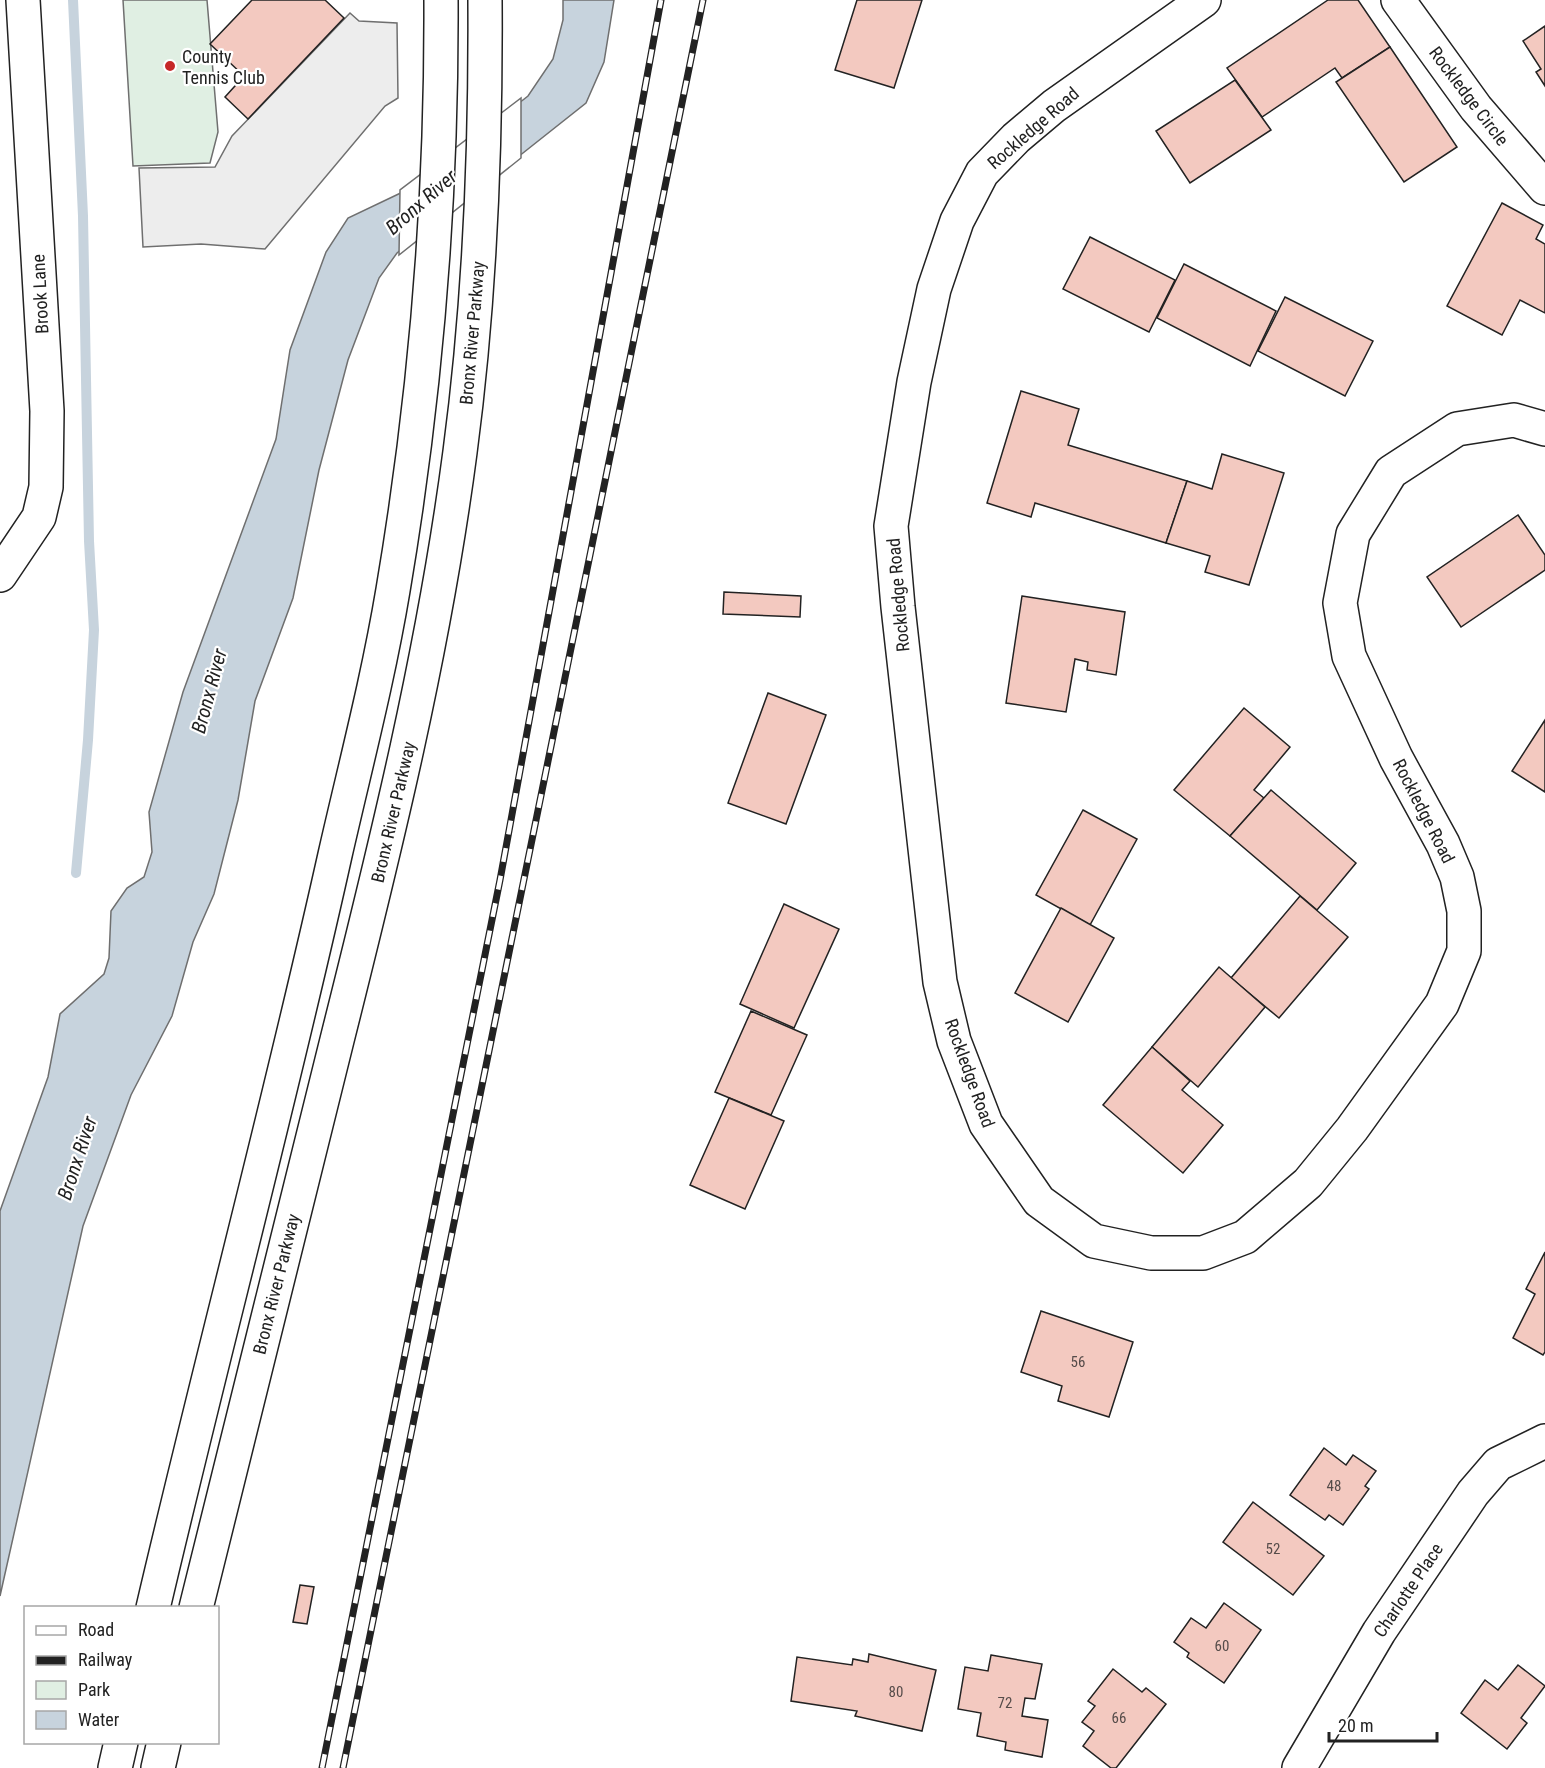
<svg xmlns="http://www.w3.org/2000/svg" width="1545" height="1768" font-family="'Roboto Condensed',sans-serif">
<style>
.green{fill:#e0efe3;stroke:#6f6f6f;stroke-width:1.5}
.parking{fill:#ededed;stroke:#6f6f6f;stroke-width:1.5}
.water{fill:#c7d3dd;stroke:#6f6f6f;stroke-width:1.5}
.pier{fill:#fff;stroke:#6f6f6f;stroke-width:1.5}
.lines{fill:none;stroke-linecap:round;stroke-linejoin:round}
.stream{stroke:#c7d3dd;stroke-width:10}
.building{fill:#f3c9c0;stroke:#222;stroke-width:1.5}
.minor-casing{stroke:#222;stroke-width:36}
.trunk-casing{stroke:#222;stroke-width:36}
.minor{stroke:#fff;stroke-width:33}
.trunk{stroke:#fff;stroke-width:33}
.rail-casing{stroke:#222;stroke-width:7}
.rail{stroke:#fff;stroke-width:4.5;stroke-dasharray:14;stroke-linecap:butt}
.poi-dot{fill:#c62828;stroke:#fff;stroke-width:2}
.labels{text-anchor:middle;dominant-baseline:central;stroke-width:4.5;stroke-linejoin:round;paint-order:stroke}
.number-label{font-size:15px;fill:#564c4a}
.poi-label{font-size:18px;fill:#222;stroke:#fff;text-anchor:start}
.street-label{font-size:18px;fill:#222;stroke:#fff}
.water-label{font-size:20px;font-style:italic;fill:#222;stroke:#fff}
</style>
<rect width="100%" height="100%" fill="#fff"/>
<path class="green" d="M123,0H207L218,132L210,163L133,166Z"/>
<path class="parking" d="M350,13L359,21L397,23L398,98L385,106L265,249L201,244L143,247L139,168L215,167L232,136Z"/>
<path class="water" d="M563,0H614L604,62L586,103L397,253L379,278L348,360L319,470L293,598L255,701L238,800L214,894L193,942L172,1016L131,1095L83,1226L0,1596V1211L48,1077L60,1014L104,974L109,958L111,911L127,888L144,877L152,852L149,812L183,692L276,439L290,350L326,252L348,218L409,189L528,96L553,59L563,20Z"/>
<path class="pier" d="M521,98V158L399,255L400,190Z"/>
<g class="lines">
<path class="stream" d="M73,0L83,216L89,541L94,630L88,740L76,873"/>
</g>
<g class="building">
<path d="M252,0H325L344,18L248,119L225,97L244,76L210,44Z"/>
<path d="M857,0H922L894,88L835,70Z"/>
<path d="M1328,0H1358L1390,47L1342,78L1335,68L1262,117L1227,68Z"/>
<path d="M1545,26V86L1536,72L1541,69L1523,41Z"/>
<path d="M1390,47L1457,147L1404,182L1336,82Z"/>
<path d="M1235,80L1271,130L1190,183L1156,131Z"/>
<path d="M1502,203L1543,225L1536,239L1545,244V313L1520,300L1502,335L1447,306Z"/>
<path d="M1090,237L1175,280L1149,332L1063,289Z"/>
<path d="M1184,264L1276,311L1250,366L1157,318Z"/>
<path d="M1285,297L1373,341L1345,396L1258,351Z"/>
<path d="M1021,391L1079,409L1068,445L1187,481L1166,543L1035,503L1031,517L987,503Z"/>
<path d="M1222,454L1284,473L1249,585L1205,572L1210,556L1166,543L1187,481L1212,489Z"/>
<path d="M1518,515L1545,555V570L1461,627L1427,577Z"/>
<path d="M724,592L801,596L800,617L723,614Z"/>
<path d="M1022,596L1125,612L1116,675L1087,670L1088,662L1075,659L1066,712L1006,703Z"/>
<path d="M768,693L826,715L786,824L728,803Z"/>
<path d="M1244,708L1290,747L1254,790L1264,798L1230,836L1174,790Z"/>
<path d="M1545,720V792L1512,771Z"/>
<path d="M1271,790L1356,863L1317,910L1230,836Z"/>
<path d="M1083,810L1137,839L1090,925L1036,895Z"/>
<path d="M1300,896L1348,937L1279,1018L1231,978Z"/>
<path d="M784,904L839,929L794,1028L740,1004Z"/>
<path d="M1061,908L1114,938L1068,1022L1015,993Z"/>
<path d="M1219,967L1265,1007L1198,1087L1152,1047Z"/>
<path d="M751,1011L807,1035L771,1115L715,1092Z"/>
<path d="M1152,1047L1190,1081L1182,1090L1223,1125L1183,1173L1103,1105Z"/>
<path d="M729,1098L784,1121L745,1209L690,1185Z"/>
<path d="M1545,1252V1352L1543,1355L1513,1338L1535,1294L1526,1289Z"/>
<path d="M1041,1311L1133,1342L1109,1417L1058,1401L1062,1386L1021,1372Z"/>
<path d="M1324,1448L1346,1465L1353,1455L1376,1471L1365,1486L1369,1489L1343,1525L1329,1515L1325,1520L1290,1495Z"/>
<path d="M1253,1502L1324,1556L1293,1595L1223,1542Z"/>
<path d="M300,1585L314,1587L307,1624L293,1622Z"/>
<path d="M1224,1603L1261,1630L1224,1683L1187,1657L1189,1653L1174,1642L1191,1618L1206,1628Z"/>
<path d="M869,1654L936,1670L922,1731L855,1716L857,1711L791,1701L797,1657L852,1665L853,1659L868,1662Z"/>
<path d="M991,1655L1042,1664L1035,1699L1025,1698L1022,1716L1048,1720L1042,1757L1005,1750L1006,1742L977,1736L981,1713L958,1709L965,1667L988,1671Z"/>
<path d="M1518,1665L1545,1686L1521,1718L1527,1723L1507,1749L1461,1713L1485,1680L1498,1690Z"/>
<path d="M1113,1669L1142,1692L1146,1688L1166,1704L1116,1768H1111L1083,1746L1094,1731L1082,1722L1095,1706L1088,1701Z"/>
</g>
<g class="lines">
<g class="minor-casing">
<g id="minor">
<path d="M1204,0L1054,106L1016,138L982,173L957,221L934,289L914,382L891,526L898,607L940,982L954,1041L986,1124L1039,1201L1094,1241L1151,1253H1203L1245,1237L1308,1183L1352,1129L1442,1004L1464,951V911L1457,877L1443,844L1396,758L1349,656L1340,603L1353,534L1391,472L1457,429L1514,420L1545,429"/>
<path d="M1398,0L1476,108L1545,188"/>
<path d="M0,575L39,517L46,487L47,411L23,0"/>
<path d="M1299,1768L1379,1632L1473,1493L1498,1464L1545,1441"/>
</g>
</g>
<g class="trunk-casing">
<g id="trunk">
<path d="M153,1608C212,1356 279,1107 335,855C355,767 378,680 393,590C426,395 442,198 441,0"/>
<path d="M196,1608C242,1418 290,1229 337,1040C386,845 434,651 460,452C480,302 486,151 485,0"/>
<path d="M115,1768L121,1742"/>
<path d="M158,1768L164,1742"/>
</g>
</g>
<use href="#minor" class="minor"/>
<use href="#trunk" class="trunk"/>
<g class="rail-casing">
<g id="rail">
<path d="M322,1768L500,880L661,0"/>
<path d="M343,1768L703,0"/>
</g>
</g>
<use href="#rail" class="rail"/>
</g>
<circle class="poi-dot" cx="170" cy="66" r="6"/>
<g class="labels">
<g class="number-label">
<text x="1078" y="1362">56</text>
<text x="1334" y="1486">48</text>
<text x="1273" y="1549">52</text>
<text x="1222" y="1646">60</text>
<text x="896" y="1692">80</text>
<text x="1005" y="1703">72</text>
<text x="1119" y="1718">66</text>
</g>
<g class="poi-label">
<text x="182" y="56">County<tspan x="182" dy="21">Tennis Club</tspan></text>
</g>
<g class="street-label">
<text transform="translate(1469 96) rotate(53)">Rockledge Circle</text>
<text transform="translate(1033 128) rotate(-41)">Rockledge Road</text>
<text transform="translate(40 294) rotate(-93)">Brook Lane</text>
<text transform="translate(472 333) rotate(-85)">Bronx River Parkway</text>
<text transform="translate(898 595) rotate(-95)">Rockledge Road</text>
<text transform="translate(1424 811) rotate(63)">Rockledge Road</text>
<text transform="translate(393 812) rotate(-77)">Bronx River Parkway</text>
<text transform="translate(970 1073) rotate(70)">Rockledge Road</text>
<text transform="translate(276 1284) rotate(-76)">Bronx River Parkway</text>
<text transform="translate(1408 1590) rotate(-56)">Charlotte Place</text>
</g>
<g class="water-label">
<text transform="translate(421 202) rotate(-41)">Bronx River</text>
<text transform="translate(209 691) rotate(-75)">Bronx River</text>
<text transform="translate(77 1158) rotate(-72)">Bronx River</text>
</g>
</g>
<rect x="24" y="1606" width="195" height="138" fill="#ffffff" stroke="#a7a7a7" stroke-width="1.5"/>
<rect x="36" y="1626" width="30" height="9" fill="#ffffff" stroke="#a7a7a7" stroke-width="1.5"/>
<text x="78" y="1636" font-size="18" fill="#222222">Road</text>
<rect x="36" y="1656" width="30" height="9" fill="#222222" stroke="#a7a7a7" stroke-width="1.5"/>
<text x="78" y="1666" font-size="18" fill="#222222">Railway</text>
<rect x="36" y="1681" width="30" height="18" fill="#e0efe3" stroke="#a7a7a7" stroke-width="1.5"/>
<text x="78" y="1696" font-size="18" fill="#222222">Park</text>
<rect x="36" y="1711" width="30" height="18" fill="#c7d3dd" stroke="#a7a7a7" stroke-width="1.5"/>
<text x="78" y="1726" font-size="18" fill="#222222">Water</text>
<path d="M1329 1732v9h108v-9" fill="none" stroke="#222222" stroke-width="3"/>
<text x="1338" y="1732" font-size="18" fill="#222222" stroke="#ffffff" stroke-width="4.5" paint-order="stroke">20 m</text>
</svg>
